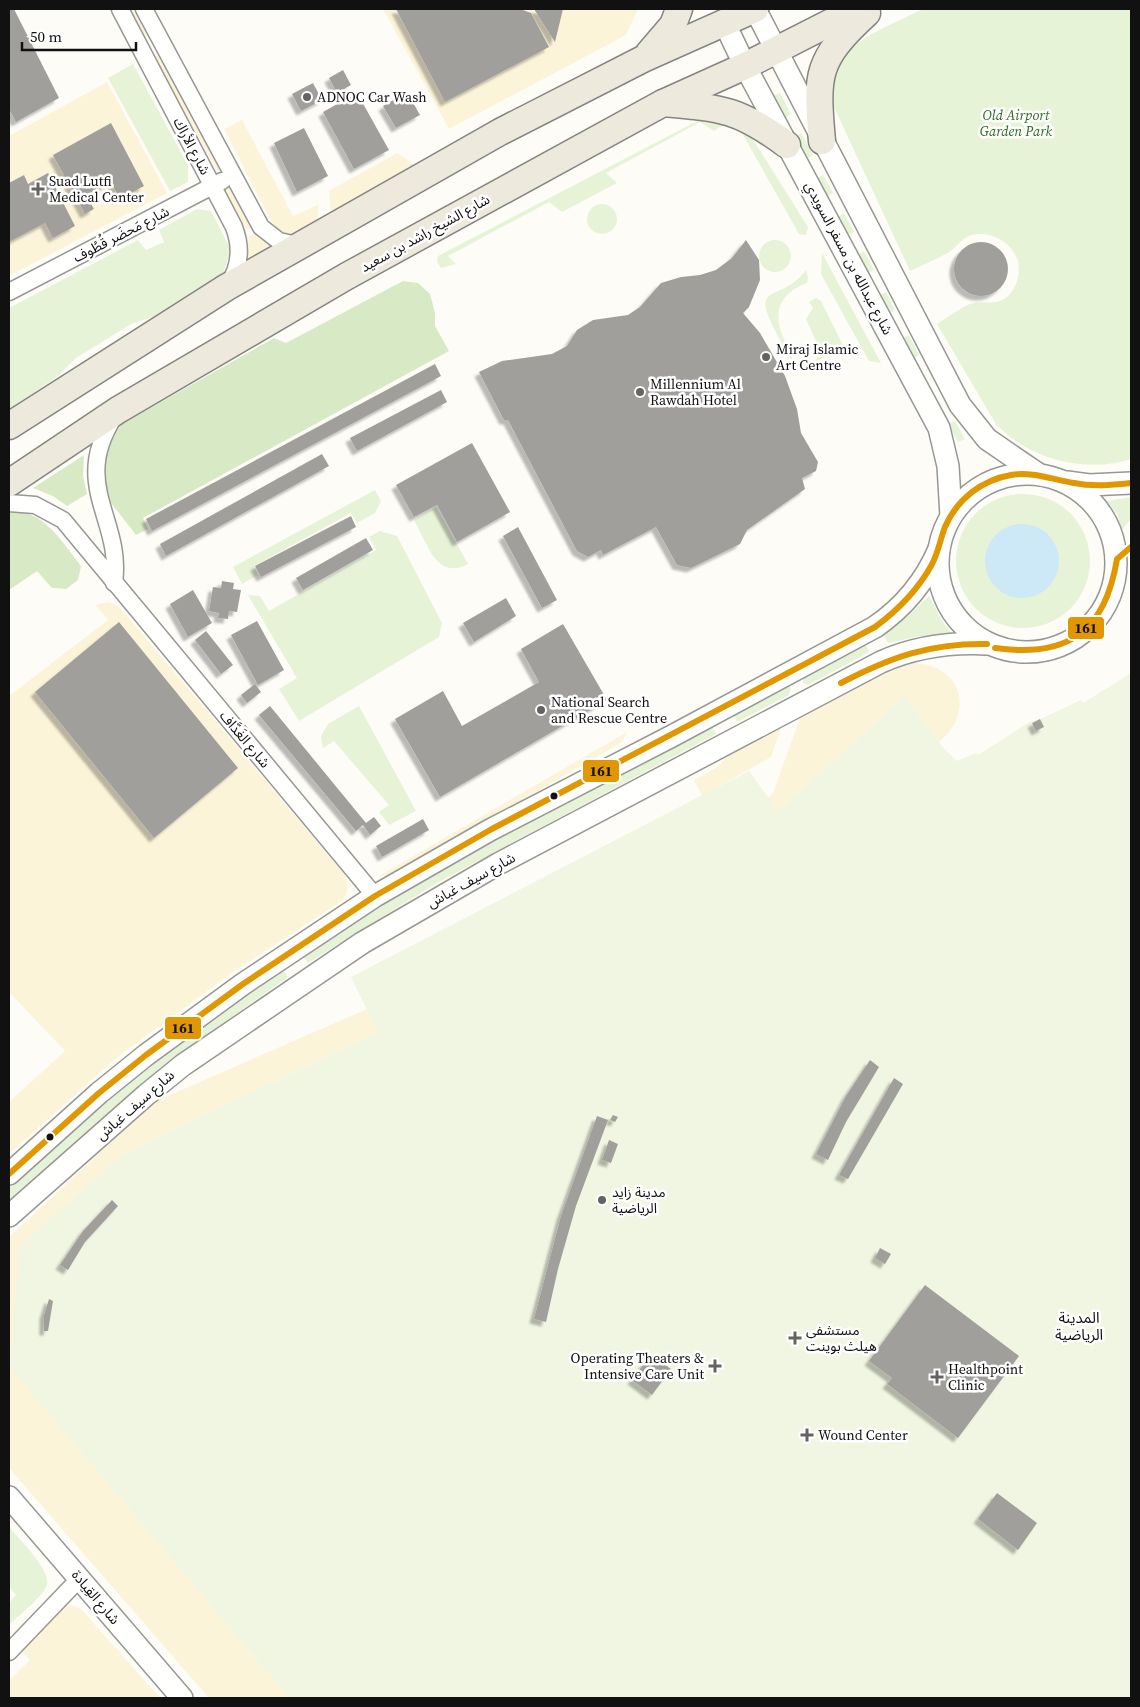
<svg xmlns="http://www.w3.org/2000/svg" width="1140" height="1707" font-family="'Source Serif 4','Noto Sans Arabic',serif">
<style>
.green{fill:#e7f3d7}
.forest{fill:#d8eac5}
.sand{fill:#fcf4d9}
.pitch{fill:#f0f6e1}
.water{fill:#cde8f7}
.building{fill:#a19f9c;filter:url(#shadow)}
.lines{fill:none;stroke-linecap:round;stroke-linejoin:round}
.minor-casing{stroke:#979795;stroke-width:19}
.tertiary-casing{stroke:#979795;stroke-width:24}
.primary-casing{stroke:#858482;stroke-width:29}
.minor{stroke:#fffffe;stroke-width:16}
.tertiary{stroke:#fffffe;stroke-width:21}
.primary{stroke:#ede9dc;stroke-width:26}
.bus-1-casing{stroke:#fff;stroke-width:10}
.bus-1{stroke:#e09702;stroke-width:6}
.poi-dot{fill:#646362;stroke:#fff;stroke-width:2}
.bus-dot{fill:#111;stroke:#fff;stroke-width:2}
.labels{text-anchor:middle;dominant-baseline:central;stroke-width:5;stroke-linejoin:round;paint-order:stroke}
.poi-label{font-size:14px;fill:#111;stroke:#fff;text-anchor:start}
.park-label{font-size:14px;font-style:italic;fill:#2f6b1f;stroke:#fff}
.street-label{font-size:14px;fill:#111;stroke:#fff}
.neighbourhood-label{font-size:15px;fill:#111;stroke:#fff}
.line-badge{stroke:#fff;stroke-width:2}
.pale-badge-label{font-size:14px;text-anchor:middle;font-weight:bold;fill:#111}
</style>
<defs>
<filter id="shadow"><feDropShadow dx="-4.5" dy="4.5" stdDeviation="1" flood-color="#0004"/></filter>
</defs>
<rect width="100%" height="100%" fill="#fdfcf7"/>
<g class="green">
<path d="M923,9H1131V459C1087,474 1028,459 996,424L937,324C947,318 958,309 970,304C981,299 995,307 1007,297C1016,289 1021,274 1018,262C1013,242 989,229 969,236C960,240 956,248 948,253C936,259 923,265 910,271L834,107C824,45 878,32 923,9Z"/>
<path d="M133,64L188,165V182L170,191L108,78Z"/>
<path d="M780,93L791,114L785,118L773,96Z"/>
<path d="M707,116L747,130L808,227L806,235L799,234L742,133C731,124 725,123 714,131L700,122L606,173L617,183L562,212L549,202L448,256L456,264L441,268L437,262L438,256Z"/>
<path d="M801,133L813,155L807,159L795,137Z"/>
<path d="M823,175L833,193L827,197L817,178Z"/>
<circle cx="602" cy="219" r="15"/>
<path d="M197,209L211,211L231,250L223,273L155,316L131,324L76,358L57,377L9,409V308L138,240L146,250L164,242L159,230Z"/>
<path d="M844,213L854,232L847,236L837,217Z"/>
<circle cx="775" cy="256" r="16"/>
<path d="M864,251L874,270L868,273L857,255Z"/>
<path d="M822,253L881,363L869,361L821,274Z"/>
<path d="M806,270L808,278L807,283C774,295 773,319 787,346C789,352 792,360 797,363C801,366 808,365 812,365L802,367C789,362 786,351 780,340C746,278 779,306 806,270Z"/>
<path d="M886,292L895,310L889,314L879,296Z"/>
<path d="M816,298L821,301L846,351L839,350L815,362L820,350L806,319L813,308L809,302Z"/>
<path d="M909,335L919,355L913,359L902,338Z"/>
<path d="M955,421L965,439L958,442L948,424Z"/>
<path d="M375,490L381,501L375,513L357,523L351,513L254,566L258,575L242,584L233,567Z"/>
<circle cx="1023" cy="561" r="67"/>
<path d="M1131,497V519L1122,530L1117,514L1107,501Z"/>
<path d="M436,507L468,564C437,581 427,543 414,520Z"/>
<path d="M380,531L397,536L442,623L439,637L299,721L279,689L297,678L248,595L260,596L269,611L376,550L369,537Z"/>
<path d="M929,596L942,621L954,636H920L888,643L882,632L911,613Z"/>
<path d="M865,643L869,652L808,685L803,683V677Z"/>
<path d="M786,685L791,688L789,695L737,722L733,713Z"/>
<path d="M359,706L416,811L389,825L379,812L389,805L334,741L323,748L321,736L328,724Z"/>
<path d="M711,725L716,734L437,883L308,963L302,955C434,870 572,797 711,725Z"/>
<path d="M282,968L288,977L191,1046L134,1091L9,1200V1187L134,1078Z"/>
<path d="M9,1527C19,1539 51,1570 47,1585C43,1597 18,1616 9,1625V1603L16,1595L9,1587Z"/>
</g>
<g class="forest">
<path d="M403,281L418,283L430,294L435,313V326L449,351L143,518L148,529L136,535L104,494L102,461L109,440L122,424L274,338L286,343Z"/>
<path d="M84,455L83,476L87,494L67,506L53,496L33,488Z"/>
<path d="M9,509C45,512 60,539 81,566L78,580L66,589L52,588L37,571L9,590Z"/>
</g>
<g class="sand">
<path d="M130,9H137L149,34L145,37Z"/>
<path d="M383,9H638L626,35L449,129Z"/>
<path d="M159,55L220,168L218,173L155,57Z"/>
<path d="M107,82L167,193L9,276V136Z"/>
<path d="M242,120L293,216L318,205C320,223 315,229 299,237L277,233L224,129Z"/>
<path d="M397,153L416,166L331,215L329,191Z"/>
<path d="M228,184L252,227L247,230L224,187Z"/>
<path d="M256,233L274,246L246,261L249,236Z"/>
<path d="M108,602L118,605L344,874C349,884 349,890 343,900L233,972L116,1058L9,1154V1102L65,1051L9,992V696L108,620L95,605Z"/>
<path d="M908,663C959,661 978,709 939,742L905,696L778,811L768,798L773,793L800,718L900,665Z"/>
<path d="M782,725L771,757L702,796L694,780L719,766L727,754Z"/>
<path d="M627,732L622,742L392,876H379Z"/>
<path d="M367,1009L378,1032L124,1154L45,1409L289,1698H209L9,1468V1237L154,1102Z"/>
<path d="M72,1605L81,1609L160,1698H9V1681L30,1660L20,1649L62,1607Z"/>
</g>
<path class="pitch" d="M1131,673V1698H289L11,1369L19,1246L124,1154L378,1032L351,977L749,771L778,811L905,696L944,749L957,761L976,753L978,755L1031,721L1032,723L1081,700L1083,703Z"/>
<circle class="water" cx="1022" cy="561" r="37"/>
<g class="building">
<path d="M9,9H14L59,98L16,122L9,109Z"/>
<path d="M396,9H520L531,13L549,47L445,102Z"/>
<path d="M534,9H563L555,42Z"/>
<path d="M343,70L351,85L337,93L329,78Z"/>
<path d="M313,83L322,100L301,111L292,94Z"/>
<path d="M407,92L420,115L396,128L383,106Z"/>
<path d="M357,93L389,150L354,169L323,112Z"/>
<path d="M111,123L144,186L120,199L111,182L86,195L94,209L85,214L53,155Z"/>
<path d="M304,128L328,176L297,192L274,143Z"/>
<path d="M48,173L75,226L53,238L45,223L9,242V183L24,175L28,184Z"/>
<path d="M746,240L759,260L760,280L749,307L743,313L760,333L785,376L797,409L801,433L818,462L816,471L802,478L805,489L747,530L740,544L691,568L677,565L656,527L603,555L601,550L588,557L577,551L508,420H504L479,372L502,361L552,354L567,346L577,330L593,320L628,315L640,307L661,283L681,277L700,275L716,270L732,258Z"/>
<circle cx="981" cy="269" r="27"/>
<path d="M435,364L441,376L152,531L146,519Z"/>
<path d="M441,390L447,402L357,451L350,438Z"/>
<path d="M472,443L510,512L457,542L437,505L414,517L396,485Z"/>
<path d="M322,454L329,466L166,556L160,544Z"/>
<path d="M351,516L356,527L261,577L255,566Z"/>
<path d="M518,527L557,600L542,608L503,536Z"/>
<path d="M366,538L373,550L303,590L296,578Z"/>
<path d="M222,581L234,583L233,589L241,590L237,612L229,611L228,619L218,618L219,613L209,611L213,587L221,588Z"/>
<path d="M193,590L212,623L188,637L170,604Z"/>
<path d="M506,598L516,616L474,642L463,623Z"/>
<path d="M257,621L284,670L258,685L231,635Z"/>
<path d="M119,622L238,768L154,838L35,692Z"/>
<path d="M563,624L607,700L440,797L395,719L443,691L462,726L539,682L521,649Z"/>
<path d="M206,631L233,665L221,674L195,640Z"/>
<path d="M255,684L261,692L247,703L241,695Z"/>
<path d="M270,706L366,823L374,817L381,826L370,835L363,825L356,831L259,715Z"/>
<path d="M1040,719L1044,727L1036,731L1032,723Z"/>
<path d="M423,819L429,830L382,857L376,846Z"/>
<path d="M870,1060L879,1067L846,1122L828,1160L816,1154L846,1096Z"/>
<path d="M894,1078L903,1084L848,1179L839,1175Z"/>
<path d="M613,1115L618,1117L615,1122L610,1120Z"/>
<path d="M597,1116L608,1120L576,1206L558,1269L546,1322L534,1319L561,1216Z"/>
<path d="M609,1140L618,1144L611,1163L602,1160Z"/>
<path d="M112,1200L118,1206L85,1242L68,1270L60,1265L83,1231Z"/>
<path d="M880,1248L891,1254L885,1264L875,1258Z"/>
<path d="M925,1285L1019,1356L958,1438L887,1384L892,1378L869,1361Z"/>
<path d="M49,1299L53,1301L48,1331H44V1315Z"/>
<path d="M651,1354L671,1369L652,1395L632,1380Z"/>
<path d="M997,1493L1037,1523L1018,1550L978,1519Z"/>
</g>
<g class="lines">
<g class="minor-casing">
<g id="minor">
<path d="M120,9L234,227C242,248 240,267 228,285"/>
<path d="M144,9L261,227L279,241L302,246"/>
<path d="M9,292L222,181"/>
<path d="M114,417C70,486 123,519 114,583"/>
<path d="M9,503L35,505L63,520L375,896"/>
<path d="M9,1652L80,1578"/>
</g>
</g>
<g class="tertiary-casing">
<g id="tertiary">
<path d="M755,9L960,405L987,439L1038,474"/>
<path d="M724,22L745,66L939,428L948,466L951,516"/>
<circle cx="1027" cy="563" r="89"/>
<path d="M1067,482L1089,485L1131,483"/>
<path d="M9,1174L99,1093L146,1055L243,984L375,896L490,830L672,736L875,627C904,607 925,582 939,549"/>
<path d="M9,1216L146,1095L183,1065L362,943L498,864L881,662C915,647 950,642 987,644"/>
<path d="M9,1497L182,1698"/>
</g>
</g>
<g class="primary-casing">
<g id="primary">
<path d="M649,53L673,25L679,9"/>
<path d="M663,103C722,108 739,109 787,145"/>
<path d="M822,141C816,74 816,60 867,13"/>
<path d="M9,426L227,287L500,132L643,59L755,9"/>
<path d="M9,483L118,410L347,276L663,103L745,66L857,9"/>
</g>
</g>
<use href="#minor" class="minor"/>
<use href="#tertiary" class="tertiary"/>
<use href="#primary" class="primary"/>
<g class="bus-1-casing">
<g id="bus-1">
<path d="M995,648C1068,658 1105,632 1117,559L1131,547"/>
<path d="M841,683C891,657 930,643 987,644"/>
<path d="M9,1174L99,1093L146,1055L243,984L375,896L490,830L875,627C898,610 917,591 931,566C938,554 940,540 945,527C957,499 982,480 1011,475C1033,471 1053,480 1074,483C1093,487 1112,485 1131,483"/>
</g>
</g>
<use href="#bus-1" class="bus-1"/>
</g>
<g class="poi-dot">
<circle cx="307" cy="97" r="5"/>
<path d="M35.5 181.5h5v5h5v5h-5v5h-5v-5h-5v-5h5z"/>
<circle cx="766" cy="357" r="5"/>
<circle cx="640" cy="392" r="5"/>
<circle cx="541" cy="710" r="5"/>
<circle cx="602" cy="1200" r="5"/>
<path d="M792.5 1330.5h5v5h5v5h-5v5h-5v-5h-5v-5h5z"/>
<path d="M712.5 1358.5h5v5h5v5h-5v5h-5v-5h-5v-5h5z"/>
<path d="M934.5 1369.5h5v5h5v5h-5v5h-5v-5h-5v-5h5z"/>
<path d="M804.5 1427.5h5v5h5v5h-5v5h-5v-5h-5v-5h5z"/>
</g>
<g class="bus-dot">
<circle cx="554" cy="796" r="4.5"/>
<circle cx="50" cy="1137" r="4.5"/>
</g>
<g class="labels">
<g class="poi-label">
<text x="317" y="97">ADNOC Car Wash</text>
<text x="49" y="181">Suad Lutfi<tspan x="49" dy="16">Medical Center</tspan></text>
<text x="776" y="349">Miraj Islamic<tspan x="776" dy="16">Art Centre</tspan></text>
<text x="650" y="384">Millennium Al<tspan x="650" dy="16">Rawdah Hotel</tspan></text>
<text x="551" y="702">National Search<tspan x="551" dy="16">and Rescue Centre</tspan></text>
<text x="612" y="1192">مدينة زايد<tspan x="612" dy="16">الرياضية</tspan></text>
<text x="806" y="1330">مستشفى<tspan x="806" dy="16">هيلث بوينت</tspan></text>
<text x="704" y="1358" text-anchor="end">Operating Theaters &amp;<tspan x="704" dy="16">Intensive Care Unit</tspan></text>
<text x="948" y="1369">Healthpoint<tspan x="948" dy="16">Clinic</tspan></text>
<text x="818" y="1435">Wound Center</text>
</g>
<g class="park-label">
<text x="1016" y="115">Old Airport<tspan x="1016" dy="16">Garden Park</tspan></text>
</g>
<g class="street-label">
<text transform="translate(192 146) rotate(62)">شارع الأراك</text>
<text transform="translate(425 233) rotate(-29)">شارع الشيخ راشد بن سعيد</text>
<text transform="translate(121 234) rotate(-27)">شارع مَحضَر قُطُوف</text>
<text transform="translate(849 258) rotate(62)">شارع عبدالله بن مسفر السويدي</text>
<text transform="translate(245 739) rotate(50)">شارع الغَدَّاف</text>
<text transform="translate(471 880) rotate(-29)">شارع سيف غباش</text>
<text transform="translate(135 1105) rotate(-41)">شارع سيف غباش</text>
<text transform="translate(96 1597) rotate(50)">شارع القِيادة</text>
</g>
<g class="neighbourhood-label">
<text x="1079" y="1317">المدينة<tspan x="1079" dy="17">الرياضية</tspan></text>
</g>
</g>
<g class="line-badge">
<rect x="1067" y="616" width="38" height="24" rx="5" fill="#e09702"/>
<rect x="582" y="759" width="38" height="24" rx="5" fill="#e09702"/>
<rect x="164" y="1016" width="38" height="24" rx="5" fill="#e09702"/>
</g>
<g class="pale-badge-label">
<text x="1086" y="633">161</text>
<text x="601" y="776">161</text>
<text x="183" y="1033">161</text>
</g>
<rect width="1140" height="1707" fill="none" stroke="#111111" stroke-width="20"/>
<path d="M22 42v8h114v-8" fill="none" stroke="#111111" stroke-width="2.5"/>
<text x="30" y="42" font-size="15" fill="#111111" stroke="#ffffff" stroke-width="4" paint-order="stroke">50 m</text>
</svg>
